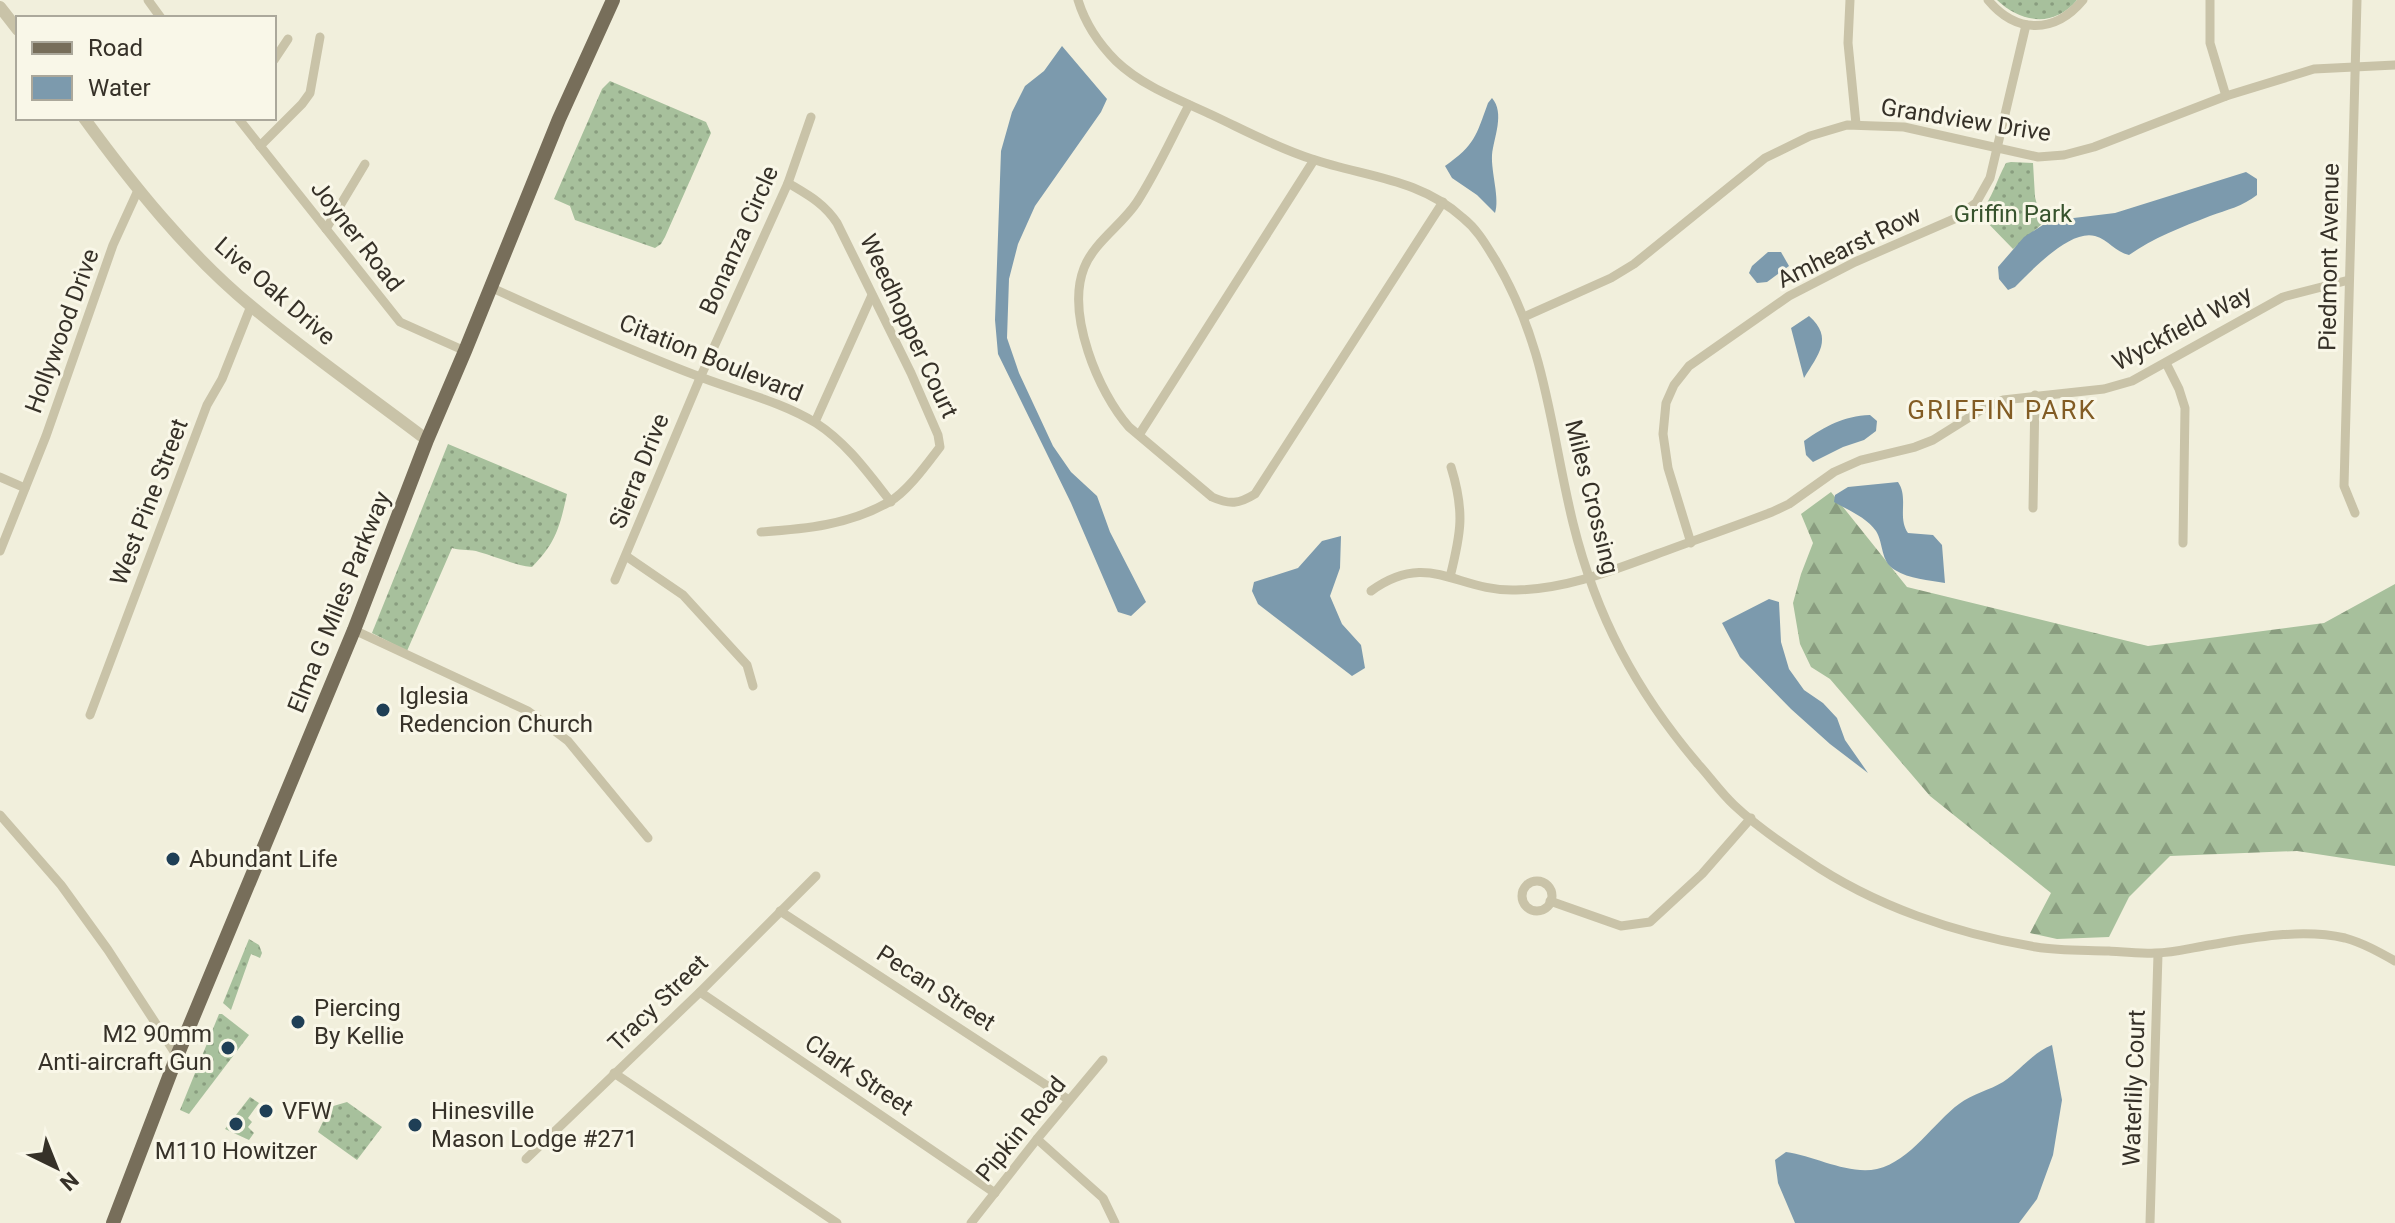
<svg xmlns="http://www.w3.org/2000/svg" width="2395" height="1223" font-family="Roboto,sans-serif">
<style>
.grass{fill:url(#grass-dots)}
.forest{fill:url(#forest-firs)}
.water{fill:#7c9aad}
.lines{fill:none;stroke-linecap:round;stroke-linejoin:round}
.minor{stroke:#c9c3a8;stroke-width:9}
.tertiary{stroke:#c9c3a8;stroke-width:12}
.primary{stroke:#776e5a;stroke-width:14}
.poi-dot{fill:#1f3f56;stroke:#f9f7e8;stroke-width:3}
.labels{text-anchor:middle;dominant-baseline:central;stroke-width:6;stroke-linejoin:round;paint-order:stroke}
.street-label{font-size:24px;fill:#363128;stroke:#f9f7e8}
.park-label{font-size:24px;fill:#37532d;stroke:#f9f7e8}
.poi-label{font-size:24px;fill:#363128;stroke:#f9f7e8;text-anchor:start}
.neighbourhood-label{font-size:26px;letter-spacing:2px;fill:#825c24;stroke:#f9f7e8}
</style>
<defs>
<pattern id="grass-dots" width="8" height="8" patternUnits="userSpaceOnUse" patternTransform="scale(2)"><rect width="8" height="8" fill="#a7c09c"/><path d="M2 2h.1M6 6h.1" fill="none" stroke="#899d7f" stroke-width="1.8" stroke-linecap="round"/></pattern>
<pattern id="forest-firs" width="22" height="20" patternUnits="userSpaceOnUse" patternTransform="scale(2)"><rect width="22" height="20" fill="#a7c09c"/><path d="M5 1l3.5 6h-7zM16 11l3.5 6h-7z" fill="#899d7f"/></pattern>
</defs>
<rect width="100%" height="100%" fill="#f1efdc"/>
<g class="grass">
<path d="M1997,0H2077C2054,28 2021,23 1997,0Z"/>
<path d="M610,81L706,122L711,133L665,237L661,244L655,248L575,220L570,206L554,199L602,89Z"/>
<path d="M2011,162L2033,163L2035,197L2042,224L2013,249L1979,214C1993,198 1996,181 2006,163Z"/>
<path d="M448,444L567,494C560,526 556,543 532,567C514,565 497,557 479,552C471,549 462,551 452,548L407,651L372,633Z"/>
<path d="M249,939L259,945L262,953L260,958L251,954L231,1010L223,1003Z"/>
<path d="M219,1014H222L249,1035L189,1114L180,1110Z"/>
<path d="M250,1097L259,1103L248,1118L252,1122L248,1127L254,1133L249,1140L225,1129Z"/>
<path d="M347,1102L382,1127L357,1160L318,1132L330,1107Z"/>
</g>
<path class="forest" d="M1831,492L1907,587L2148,646L2324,623L2395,584V866L2297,851L2170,856L2129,897L2109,937L2057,939L2030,933L2051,893L1930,796L1830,679L1811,667L1800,644L1793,603L1801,574L1813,543L1801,514Z"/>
<g class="water">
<path d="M1062,46L1107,99L1101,112L1035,206L1018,244L1009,279L1007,338L1019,373L1053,446L1071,472L1097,496L1110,532L1146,602L1131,616L1118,612L1071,503L998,354L995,320L1001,151L1012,112L1025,86L1044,71Z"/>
<path d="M1492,98C1505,113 1494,137 1492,155C1491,172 1500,199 1495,213L1477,195L1452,178L1445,166C1475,145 1476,136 1488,103Z"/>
<path d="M2246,172L2257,179V195C2243,206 2227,210 2210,216C2182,227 2153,238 2129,255C2115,252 2109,240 2095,236C2070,229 2032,270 2015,287L2008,290L1999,279L1998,267L2024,237L2049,221L2115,213Z"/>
<path d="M1768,252H1781L1789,266L1767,282L1757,283L1749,273L1752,266Z"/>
<path d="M1809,316C1834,338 1818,355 1804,378L1791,328Z"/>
<path d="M1870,415L1877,421L1876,431L1864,440L1843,447L1813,462L1806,455L1804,441C1826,426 1843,416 1870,415Z"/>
<path d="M1898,482C1909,498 1897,517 1908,533L1933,535L1942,545L1945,583C1929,580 1909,579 1895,570C1880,561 1884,544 1876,531C1866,517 1848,510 1834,502L1835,495L1848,487Z"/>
<path d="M1341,536L1340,568L1330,596L1342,624L1361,645L1365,668L1352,676L1258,604L1252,591L1254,582L1298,568L1322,541Z"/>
<path d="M1769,599L1779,602L1781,642L1789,669L1804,690L1823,703L1837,718L1845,740L1868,773L1830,744L1791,709L1740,657L1722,623Z"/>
<path d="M2052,1045L2062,1100L2053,1155L2037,1199L2019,1223H1795L1778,1183L1775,1160L1786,1152C1815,1156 1848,1175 1877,1169C1911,1161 1934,1122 1959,1104C1972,1094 1990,1090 2003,1082C2021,1070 2032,1053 2052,1045Z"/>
</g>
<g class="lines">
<g class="minor">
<path d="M148,0L161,18"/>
<path d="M1078,0C1085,23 1099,44 1116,61C1142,86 1180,100 1212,115C1244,130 1277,148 1312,159C1365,177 1419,178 1463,218C1478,230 1486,245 1496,261C1547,348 1550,429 1573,523C1596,616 1636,691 1698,764C1710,777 1721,793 1734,805C1754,824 1784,845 1807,860C1874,906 1957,934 2036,947C2060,951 2085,950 2109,951C2124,952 2140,954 2155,953C2173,953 2191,948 2209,945C2252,938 2301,928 2345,938C2363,943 2379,952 2395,961"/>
<path d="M1850,0L1848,43L1856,124"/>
<path d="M1988,0C2016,34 2055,34 2083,0"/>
<path d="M2210,0V43L2226,96"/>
<path d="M274,60L288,39"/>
<path d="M1189,105C1172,137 1157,171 1137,202C1122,225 1094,242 1084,268C1066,314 1098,392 1129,427L1212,497C1230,505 1239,504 1255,494L1443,202"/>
<path d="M238,118L400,322L465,351"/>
<path d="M260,146L302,104L310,93L320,37"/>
<path d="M326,229L365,164"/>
<path d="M490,287C560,319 631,351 703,378C740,392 782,402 816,423C847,443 868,473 891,502"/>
<path d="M1524,317L1611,278L1634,264L1765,158L1810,136L1847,125L1904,127L2038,157L2064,155L2094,147L2226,96L2314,69L2395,65"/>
<path d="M2166,363L2179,389L2185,408L2183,543"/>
<path d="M815,422L872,295"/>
<path d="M1139,435L1314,160"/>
<path d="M0,477L25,488"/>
<path d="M2033,508L2035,395"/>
<path d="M2355,513L2344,486L2357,0"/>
<path d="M761,532C805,529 849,525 889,502C907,492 927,464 940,447L938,435L911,373L837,223C824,203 808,195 788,183"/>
<path d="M1691,543L1668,468L1663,434L1666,403L1674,385L1689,366L1789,296L1855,262L1954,219L1976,203L1990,178L2026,25"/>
<path d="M0,551L46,436L113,245L139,188"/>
<path d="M626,556L683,595L747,665L753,686"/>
<path d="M1450,577C1461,533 1465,512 1451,467"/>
<path d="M615,580L700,378L788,183L811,117"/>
<path d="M1371,591C1429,549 1457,592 1516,590C1566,589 1611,571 1657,554C1695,540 1733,527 1772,512L1789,504L1834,472L1861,460L1915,447L1933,440L1981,410L2003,400L2104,389L2132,381L2283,297L2349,280"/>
<path d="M354,630L528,711L568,741L648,838"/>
<path d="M90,715L207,405L222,379L251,306"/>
<path d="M0,815L61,885L108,950L177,1056"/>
<circle cx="1537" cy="896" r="15"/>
<path d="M1550,901L1621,926L1650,922L1702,874L1751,818"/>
<path d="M780,911L1069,1100"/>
<path d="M700,992L995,1193"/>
<path d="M614,1073L837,1223"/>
<path d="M1037,1139L1103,1198L1115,1223"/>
<path d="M526,1159L700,992L816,876"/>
<path d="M971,1223L1037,1139L1103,1060"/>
<path d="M2150,1223L2158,954"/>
</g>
<g class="tertiary">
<path d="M0,7L18,30"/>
<path d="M84,118C132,184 188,254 251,306C307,353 368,395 427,440"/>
</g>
<path class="primary" d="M113,1223L177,1056L354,630L427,440L465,351L559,119L613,0"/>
</g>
<g class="poi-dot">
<circle cx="383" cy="710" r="8"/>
<circle cx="173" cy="859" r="8"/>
<circle cx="298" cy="1022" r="8"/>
<circle cx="228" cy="1048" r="8"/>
<circle cx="266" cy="1111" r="8"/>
<circle cx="236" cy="1124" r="8"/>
<circle cx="415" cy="1125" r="8"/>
</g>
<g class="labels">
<g class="street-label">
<text transform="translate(1966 120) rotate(9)">Grandview Drive</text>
<text transform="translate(357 236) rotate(52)">Joyner Road</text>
<text transform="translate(739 240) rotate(-66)">Bonanza Circle</text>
<text transform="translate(1849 247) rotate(-26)">Amhearst Row</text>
<text transform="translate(2329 257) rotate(-89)">Piedmont Avenue</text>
<text transform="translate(275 291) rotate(41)">Live Oak Drive</text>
<text transform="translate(909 326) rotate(65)">Weedhopper Court</text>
<text transform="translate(2182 328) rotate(-28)">Wyckfield Way</text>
<text transform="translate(62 331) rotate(-70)">Hollywood Drive</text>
<text transform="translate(711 358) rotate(22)">Citation Boulevard</text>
<text transform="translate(639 471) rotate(-68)">Sierra Drive</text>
<text transform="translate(1592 497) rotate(76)">Miles Crossing</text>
<text transform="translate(149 502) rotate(-69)">West Pine Street</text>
<text transform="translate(339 602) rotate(-68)">Elma G Miles Parkway</text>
<text transform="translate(936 988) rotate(33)">Pecan Street</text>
<text transform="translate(658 1003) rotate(-44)">Tracy Street</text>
<text transform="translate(859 1075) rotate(34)">Clark Street</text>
<text transform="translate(2134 1088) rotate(-88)">Waterlily Court</text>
<text transform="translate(1021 1129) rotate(-51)">Pipkin Road</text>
</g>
<g class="park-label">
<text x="2013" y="214">Griffin Park</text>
</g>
<g class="poi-label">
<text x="399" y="696">Iglesia<tspan x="399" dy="28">Redencion Church</tspan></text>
<text x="189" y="859">Abundant Life</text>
<text x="314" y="1008">Piercing<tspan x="314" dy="28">By Kellie</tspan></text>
<text x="212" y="1034" text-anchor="end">M2 90mm<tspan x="212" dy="28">Anti-aircraft Gun</tspan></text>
<text x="282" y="1111">VFW</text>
<text x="431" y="1111">Hinesville<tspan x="431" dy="28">Mason Lodge #271</tspan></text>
<text x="236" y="1151" text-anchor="middle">M110 Howitzer</text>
</g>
<g class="neighbourhood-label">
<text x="2002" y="410">GRIFFIN PARK</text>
</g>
</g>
<rect x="16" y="16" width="260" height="104" fill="#f9f7e8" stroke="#aba89b" stroke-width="2"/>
<rect x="32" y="42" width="40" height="12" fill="#776e5a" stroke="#aba89b" stroke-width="2"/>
<text x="88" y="56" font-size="24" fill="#363128">Road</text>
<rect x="32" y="76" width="40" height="24" fill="#7c9aad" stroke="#aba89b" stroke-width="2"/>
<text x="88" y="96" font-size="24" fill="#363128">Water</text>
<g transform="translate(56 1167) rotate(137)" stroke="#f9f7e8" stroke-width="6" paint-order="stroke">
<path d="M0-6L14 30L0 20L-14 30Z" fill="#363128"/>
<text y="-12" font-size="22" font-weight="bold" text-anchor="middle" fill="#363128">N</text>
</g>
</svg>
